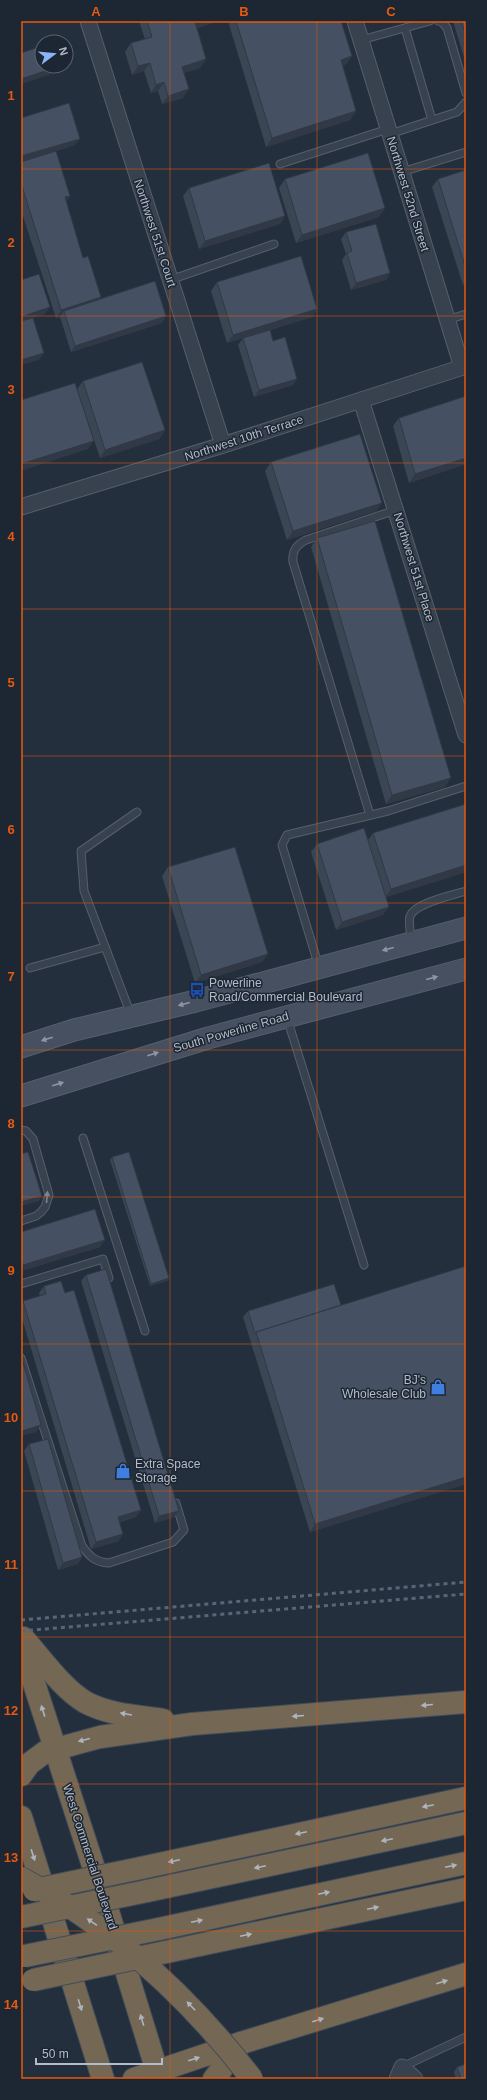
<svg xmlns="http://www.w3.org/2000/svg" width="487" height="2100" font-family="Arial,sans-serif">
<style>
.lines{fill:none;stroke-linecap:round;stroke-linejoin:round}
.lane-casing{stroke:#565f6c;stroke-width:9}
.street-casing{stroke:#565f6c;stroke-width:17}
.secondary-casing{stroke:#565f6c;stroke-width:23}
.highway-casing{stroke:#434c59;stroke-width:24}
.lane{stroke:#38414e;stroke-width:7}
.street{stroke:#38414e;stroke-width:15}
.secondary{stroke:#465061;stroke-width:21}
.highway{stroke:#746855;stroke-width:22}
.rail{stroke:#5a6575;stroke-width:3;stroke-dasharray:4 4;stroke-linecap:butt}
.highway-bridge-casing{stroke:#434c59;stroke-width:24;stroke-linecap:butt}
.highway-bridge{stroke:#746855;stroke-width:22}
.wall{fill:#3b4654}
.shaded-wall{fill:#303945}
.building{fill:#455162;stroke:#303945}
.oneway{fill:#8e96a5}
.oneway2{fill:#7c8592}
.oneway3{fill:#aeb4bd}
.grid{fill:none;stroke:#e8590c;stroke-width:1;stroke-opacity:0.55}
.labels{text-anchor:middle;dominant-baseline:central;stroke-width:3;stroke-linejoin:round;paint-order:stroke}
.street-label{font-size:12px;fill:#b4bcc9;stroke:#1d2633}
.poi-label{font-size:12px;fill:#b4bcc9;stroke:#1d2633;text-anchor:start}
.neatline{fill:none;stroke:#e8590c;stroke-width:1.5}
.grid-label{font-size:13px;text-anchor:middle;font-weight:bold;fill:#e8590c}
</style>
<rect width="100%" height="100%" fill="#242f3e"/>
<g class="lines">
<g class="lane-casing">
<g id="lane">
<path d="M438,21L442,22L447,28L466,93"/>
<path d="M405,28L432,120"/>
<path d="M361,40L430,21"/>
<path d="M390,134L457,112L466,102"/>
<path d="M280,164L388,129"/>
<path d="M402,172L466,152"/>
<path d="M170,280L274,244"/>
<path d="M447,320L466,314"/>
<path d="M370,815L293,562C292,551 296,545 306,540L396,510"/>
<path d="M411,941C411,934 408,922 410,916C415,903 453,895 466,891"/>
<path d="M319,967L282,845L287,835L388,811L466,786"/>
<path d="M30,968L105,947"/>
<path d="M131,1015L84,891L81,851L137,812"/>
<path d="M287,1018L364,1265"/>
<path d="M21,1130L26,1131L33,1139L49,1195L45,1207L41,1212L36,1216L21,1221"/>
<path d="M83,1138L145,1331"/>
<path d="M21,1284L103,1259L109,1278"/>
<path d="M21,1358L82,1546C90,1557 95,1562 109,1563L173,1542L184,1530L176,1503"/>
<path d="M402,2067L466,2037"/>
</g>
</g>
<g class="street-casing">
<g id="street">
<path d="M88,21L223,445"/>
<path d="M355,21L462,367"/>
<path d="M361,400L466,735"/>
<path d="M21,507L223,445L466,366"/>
<path d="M397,2079L402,2067L415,2079"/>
</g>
</g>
<g class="secondary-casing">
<g id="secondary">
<path d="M21,1047L74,1030L196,1001L466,928"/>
<path d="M21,1096L208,1038L466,969"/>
</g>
</g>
<g class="highway-casing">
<g id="highway">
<path d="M23,1638C42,1659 61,1687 85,1702C109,1715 137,1716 163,1720"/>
<path d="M21,1643L110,1918L157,2071"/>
<path d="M21,1775L29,1764L45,1752L100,1737L192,1724L466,1702"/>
<path d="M21,1817L103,2079"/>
<path d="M141,1868L466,1798"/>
<path d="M147,1891L466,1823"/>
<path d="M159,1929L466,1863"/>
<path d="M166,1952L466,1889"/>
<path d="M134,2079L241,2043L466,1974"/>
<path d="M214,2079L241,2043"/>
</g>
</g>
<use href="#lane" class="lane"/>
<use href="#street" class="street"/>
<use href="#secondary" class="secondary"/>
<use href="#highway" class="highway"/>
<g class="rail">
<path d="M21,1620L466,1582"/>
<path d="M21,1631L466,1594"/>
</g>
<g class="highway-bridge-casing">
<g id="highway-bridge">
<path d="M21,1878C113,1927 189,1997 252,2079"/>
<path d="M34,1890L141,1868"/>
<path d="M21,1917L147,1891"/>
<path d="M25,1956L159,1929"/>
<path d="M33,1980L166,1952"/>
</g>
</g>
<use href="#highway-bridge" class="highway-bridge"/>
</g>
<g class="wall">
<path d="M139,21H219L197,28L206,59L200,68L184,73L183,98L162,104L158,91L151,93L144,71L132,75L125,52L131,43L145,39Z"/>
<path d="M228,21H341L352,56L346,64L342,66L356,111L350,120L266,147Z"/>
<path d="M453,21H466V64Z"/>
<path d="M21,118L75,145L56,151L70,196L66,201L83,258L101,297L100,299L166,316L162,323L71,352L60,317L56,318L21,210Z"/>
<path d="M466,170V284L463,285L432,187L438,179Z"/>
<path d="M285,179L385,208L379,217L296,243L279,188Z"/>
<path d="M189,188L285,216L280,224L199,249L183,196Z"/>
<path d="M346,232L390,273L386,280L351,290L342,260L346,254L341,239Z"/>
<path d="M217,282L317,309L312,317L270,330L273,341L293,385L254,397L238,345L243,338L227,343L211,291Z"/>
<path d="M83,381L165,430L159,439L100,458L77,389Z"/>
<path d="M466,396V464L409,483L393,426L399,418Z"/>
<path d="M271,462L382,503L376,511L287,540L265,471Z"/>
<path d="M317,538L445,787L386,804L311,547Z"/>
<path d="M466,804V872L386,897L383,915L336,930L311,852L317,844L368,840L373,833Z"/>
<path d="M168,867L268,954L262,962L195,983L162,876Z"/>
<path d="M112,1157L169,1278L167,1281L150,1286L110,1160Z"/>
<path d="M21,1232L100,1247L21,1271Z"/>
<path d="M86,1275L179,1511L174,1517L155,1523L81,1281Z"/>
<path d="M44,1286L65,1293L141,1510L136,1517L120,1522L119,1541L91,1549L21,1315V1304L23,1301L40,1296L39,1293Z"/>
<path d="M341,1305L466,1484L310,1532L243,1317L248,1311Z"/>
<path d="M29,1444L82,1557L78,1564L58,1570L24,1451Z"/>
<path d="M457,2067L466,2079H456L454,2072Z"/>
</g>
<g class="shaded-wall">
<path d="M198,21H219L189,30L195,22Z"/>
<path d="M352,56L346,64L335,68L341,60Z"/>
<path d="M206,59L200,68L176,75L182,67Z"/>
<path d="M150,63L144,71L132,75L138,66Z"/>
<path d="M60,66H65L61,71L21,84V79Z"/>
<path d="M164,82L158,91L151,93L156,85Z"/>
<path d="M189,89L183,98L162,104L168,96Z"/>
<path d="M356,111L350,120L266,147L272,138Z"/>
<path d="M80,139L75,145L21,162V156Z"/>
<path d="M70,196L64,204L65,197Z"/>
<path d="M385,208L379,217L296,243L302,235Z"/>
<path d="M285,216L280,224L199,249L205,241Z"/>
<path d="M390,273L386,280L351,290L356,283Z"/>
<path d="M466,280V284L463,285Z"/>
<path d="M101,297L95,305L64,311L60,317L56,318L61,310Z"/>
<path d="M50,307L45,314L21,322V317Z"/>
<path d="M317,309L312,317L227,343L233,335Z"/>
<path d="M166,316L162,323L71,352L75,346Z"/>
<path d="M44,353L39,360L21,365V360Z"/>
<path d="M297,379L293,385L254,397L259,390Z"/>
<path d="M165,430L159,439L100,458L105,450Z"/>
<path d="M94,441L88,449L21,471V464Z"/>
<path d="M466,458V464L409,483L415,474Z"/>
<path d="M382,503L376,511L287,540L293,531Z"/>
<path d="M451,778L445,787L386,804L392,795Z"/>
<path d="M466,865V872L385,897L391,889Z"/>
<path d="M389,907L383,915L336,930L342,922Z"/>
<path d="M268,954L262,962L195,983L201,975Z"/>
<path d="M42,1196L39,1201L21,1206V1202Z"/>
<path d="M105,1240L100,1247L21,1271V1268L23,1265Z"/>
<path d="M169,1278L167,1281L150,1286L151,1284Z"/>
<path d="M41,1425L36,1432L21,1436V1432L22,1431Z"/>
<path d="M466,1477V1484L310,1532L315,1524Z"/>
<path d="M141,1510L136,1517L113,1523L118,1517Z"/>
<path d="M179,1511L174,1517L155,1523L159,1516Z"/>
<path d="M123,1534L119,1541L91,1549L96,1542Z"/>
<path d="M82,1557L78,1564L58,1570L63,1563Z"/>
</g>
<g class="building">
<path d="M147,21H198L195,22L206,59L182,67L189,89L168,96L164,82L156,85L150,63L138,66L131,43L152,37Z"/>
<path d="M236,21H341L352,56L341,60L356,111L272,138Z"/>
<path d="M461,21H466V36Z"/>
<path d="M42,46V66H60L21,79V53Z"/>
<path d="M69,103L80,139L21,156V118Z"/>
<path d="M56,151L70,196L65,197L83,258L88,256L101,297L61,310L21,183V162Z"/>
<path d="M368,153L385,208L302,235L285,179Z"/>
<path d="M269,163L285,216L205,241L189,188Z"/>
<path d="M466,170V269L438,179Z"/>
<path d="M376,224L390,273L356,283L347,253L352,251L346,232Z"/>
<path d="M301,256L317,309L233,335L217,282Z"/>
<path d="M39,274L50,307L21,317V280Z"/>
<path d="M155,281L166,316L75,346L64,311Z"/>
<path d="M33,318L44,353L21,360V321Z"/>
<path d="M270,330L273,341L285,337L297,379L259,390L243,338Z"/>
<path d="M142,362L165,430L105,450L83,381Z"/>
<path d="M75,383L94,441L21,464V400Z"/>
<path d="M466,396V458L415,474L399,418Z"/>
<path d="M360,434L382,503L293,531L271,462Z"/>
<path d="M375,521L451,778L392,795L317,538Z"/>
<path d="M466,804V865L391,889L373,833Z"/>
<path d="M364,828L389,907L342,922L317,844Z"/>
<path d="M235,847L268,954L201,975L168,867Z"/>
<path d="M28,1152L42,1196L21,1202V1154Z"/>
<path d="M129,1152L169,1278L151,1284L112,1157Z"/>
<path d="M95,1209L105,1240L23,1265L21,1258V1232Z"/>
<path d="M466,1266V1477L315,1524L256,1332Z"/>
<path d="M106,1269L179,1511L159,1516L86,1275Z"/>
<path d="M61,1281L65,1293L74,1290L141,1510L118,1517L123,1534L96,1542L23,1301L46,1294L44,1286Z"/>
<path d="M334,1284L341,1305L256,1332L255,1333L248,1311Z"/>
<path d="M21,1356L41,1425L22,1431L21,1428Z"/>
<path d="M48,1439L82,1557L63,1563L29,1444Z"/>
<path d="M466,2064V2079H461L457,2067Z"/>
</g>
<defs><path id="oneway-solid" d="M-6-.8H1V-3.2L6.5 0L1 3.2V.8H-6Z"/></defs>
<g class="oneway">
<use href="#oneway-solid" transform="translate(388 949) rotate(165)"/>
<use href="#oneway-solid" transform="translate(432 978) rotate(-15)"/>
<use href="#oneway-solid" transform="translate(184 1004) rotate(165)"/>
<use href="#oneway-solid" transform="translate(47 1039) rotate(163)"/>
<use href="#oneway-solid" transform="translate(153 1054) rotate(-17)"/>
<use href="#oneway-solid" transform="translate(58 1084) rotate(-18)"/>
</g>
<use class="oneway2" href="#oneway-solid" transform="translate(47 1197) rotate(-85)"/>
<g class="oneway3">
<use href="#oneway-solid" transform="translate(427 1705) rotate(175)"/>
<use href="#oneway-solid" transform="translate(43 1711) rotate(-108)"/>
<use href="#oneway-solid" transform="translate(126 1714) rotate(-170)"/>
<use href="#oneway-solid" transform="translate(298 1716) rotate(175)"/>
<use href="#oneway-solid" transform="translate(84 1740) rotate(166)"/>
<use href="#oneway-solid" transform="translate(428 1806) rotate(168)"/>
<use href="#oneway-solid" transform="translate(301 1833) rotate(168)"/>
<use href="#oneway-solid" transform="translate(387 1840) rotate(168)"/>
<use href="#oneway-solid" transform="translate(33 1855) rotate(72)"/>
<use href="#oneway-solid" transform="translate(174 1861) rotate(168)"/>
<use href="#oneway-solid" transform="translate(451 1866) rotate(-12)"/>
<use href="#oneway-solid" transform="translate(260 1867) rotate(168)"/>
<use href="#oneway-solid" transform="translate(324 1893) rotate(-12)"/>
<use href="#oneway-solid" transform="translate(373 1908) rotate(-12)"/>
<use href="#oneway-solid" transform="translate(197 1921) rotate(-12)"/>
<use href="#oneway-solid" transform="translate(92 1922) rotate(-145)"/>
<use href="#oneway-solid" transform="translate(246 1935) rotate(-12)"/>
<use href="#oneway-solid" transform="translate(442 1982) rotate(-17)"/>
<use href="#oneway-solid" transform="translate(80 2005) rotate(73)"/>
<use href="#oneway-solid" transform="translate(191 2006) rotate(-134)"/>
<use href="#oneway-solid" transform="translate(142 2020) rotate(-107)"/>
<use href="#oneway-solid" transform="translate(318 2020) rotate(-17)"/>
<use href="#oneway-solid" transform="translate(194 2059) rotate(-18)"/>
</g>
<path class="grid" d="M170,21V2079M317,21V2079M21,169H466M21,316H466M21,463H466M21,609H466M21,756H466M21,903H466M21,1050H466M21,1197H466M21,1344H466M21,1491H466M21,1637H466M21,1784H466M21,1931H466"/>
<defs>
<g id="bus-bare" transform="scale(1.2)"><path d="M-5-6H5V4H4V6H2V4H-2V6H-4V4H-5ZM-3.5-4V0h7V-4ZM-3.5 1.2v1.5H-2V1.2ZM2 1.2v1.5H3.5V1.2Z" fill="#1a4fb4" stroke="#1d2633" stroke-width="2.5" paint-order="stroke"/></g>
<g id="shop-bare" transform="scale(1.2)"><path d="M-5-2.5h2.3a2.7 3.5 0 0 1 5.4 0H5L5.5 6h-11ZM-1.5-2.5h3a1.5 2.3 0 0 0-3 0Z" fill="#3f7fe0" stroke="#1d2633" stroke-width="2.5" paint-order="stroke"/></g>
</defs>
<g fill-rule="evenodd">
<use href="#bus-bare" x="197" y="990"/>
<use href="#shop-bare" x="438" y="1387"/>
<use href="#shop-bare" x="123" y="1471"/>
</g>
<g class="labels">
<g class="street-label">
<text transform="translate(408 194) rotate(73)">Northwest 52nd Street</text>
<text transform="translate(155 233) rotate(72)">Northwest 51st Court</text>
<text transform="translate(244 438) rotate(-18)">Northwest 10th Terrace</text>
<text transform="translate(414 567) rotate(73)">Northwest 51st Place</text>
<text transform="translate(231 1032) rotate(-16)">South Powerline Road</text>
<text transform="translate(90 1857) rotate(72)">West Commercial Boulevard</text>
</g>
<g class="poi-label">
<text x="209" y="983">Powerline<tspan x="209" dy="14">Road/Commercial Boulevard</tspan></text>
<text x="426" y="1380" text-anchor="end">BJ's<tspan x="426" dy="14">Wholesale Club</tspan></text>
<text x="135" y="1464">Extra Space<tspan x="135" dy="14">Storage</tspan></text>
</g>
</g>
<rect width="487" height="2100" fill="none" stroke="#1d2633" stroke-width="44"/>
<g transform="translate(54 54) rotate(74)"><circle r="19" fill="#1d2633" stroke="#59626f"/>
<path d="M0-3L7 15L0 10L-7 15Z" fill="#8ab4f8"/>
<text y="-6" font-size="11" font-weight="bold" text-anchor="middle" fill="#b4bcc9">N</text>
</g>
<path d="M36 2058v6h126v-6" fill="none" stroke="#b4bcc9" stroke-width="2"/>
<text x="42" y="2058" font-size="12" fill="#b4bcc9" stroke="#1d2633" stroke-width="3" paint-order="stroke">50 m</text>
<rect x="22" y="22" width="443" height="2056" class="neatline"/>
<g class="grid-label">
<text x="96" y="16">A</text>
<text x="244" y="16">B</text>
<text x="391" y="16">C</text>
<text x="11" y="100">1</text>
<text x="11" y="247">2</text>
<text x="11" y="394">3</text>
<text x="11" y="541">4</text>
<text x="11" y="687">5</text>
<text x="11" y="834">6</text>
<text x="11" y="981">7</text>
<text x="11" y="1128">8</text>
<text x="11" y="1275">9</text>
<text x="11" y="1422">10</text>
<text x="11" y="1569">11</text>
<text x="11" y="1715">12</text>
<text x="11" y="1862">13</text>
<text x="11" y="2009">14</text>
</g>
</svg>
